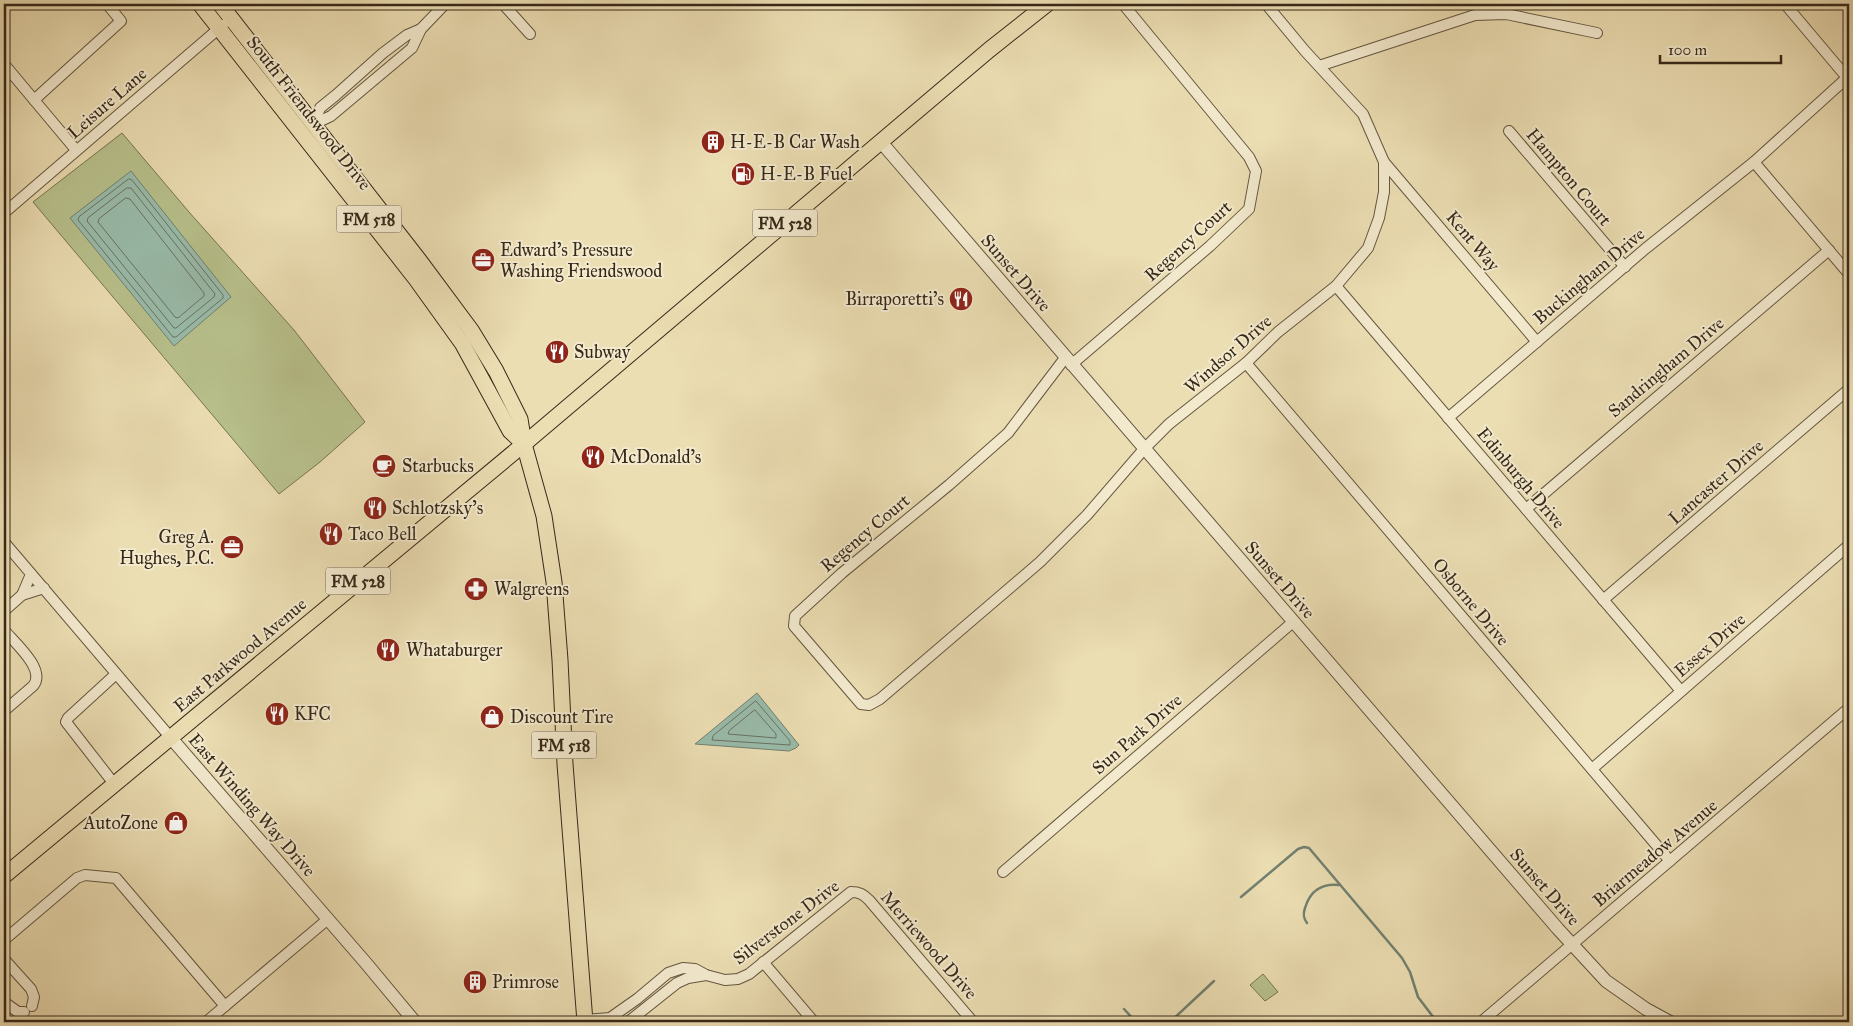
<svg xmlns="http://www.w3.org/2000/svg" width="1853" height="1026" font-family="'IM FELL Great Primer',serif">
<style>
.green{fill:#b8c18c;stroke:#777452}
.water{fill:#99bcab;stroke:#718171}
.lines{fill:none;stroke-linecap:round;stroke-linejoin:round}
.shore{stroke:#687262;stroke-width:1}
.stream{stroke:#718171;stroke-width:2.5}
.minor-casing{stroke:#645640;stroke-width:12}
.tertiary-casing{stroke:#645640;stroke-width:14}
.primary-casing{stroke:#362819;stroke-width:17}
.minor{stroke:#f3eace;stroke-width:10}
.tertiary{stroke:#f3eace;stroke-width:12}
.primary{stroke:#ecdeb3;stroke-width:15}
.labels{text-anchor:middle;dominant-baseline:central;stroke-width:4;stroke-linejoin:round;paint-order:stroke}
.shield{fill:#f3eace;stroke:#6f624f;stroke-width:1}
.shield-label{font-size:16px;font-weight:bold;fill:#362819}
.street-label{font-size:18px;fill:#362819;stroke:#f3eace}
.poi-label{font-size:18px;fill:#362819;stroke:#f3eace;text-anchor:start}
</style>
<rect width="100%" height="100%" fill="#ecdeb3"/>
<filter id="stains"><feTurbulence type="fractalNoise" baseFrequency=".004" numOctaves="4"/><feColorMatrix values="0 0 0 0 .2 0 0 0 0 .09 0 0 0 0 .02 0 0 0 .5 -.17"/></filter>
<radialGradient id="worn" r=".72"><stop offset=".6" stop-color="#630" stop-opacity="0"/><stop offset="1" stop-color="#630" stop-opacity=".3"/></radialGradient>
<g class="green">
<path d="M122,133L189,212L294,330L365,422L320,462L279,494L33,202Z"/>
<path d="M1263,974L1278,992L1265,1001L1250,985Z"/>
</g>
<g class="water">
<path d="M131,171L231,297L174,346L70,218Z"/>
<path d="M757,693L799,745L796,748L789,751L695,744Z"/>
</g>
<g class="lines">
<g class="shore">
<path d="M129,179L132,180L223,295V298L176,337H173L78,220L79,217Z"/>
<path d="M127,188H131L215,294L214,297L176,328H174L87,221L88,218Z"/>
<path d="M126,198L130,199L204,293V296L178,318L175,317L98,222L99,219Z"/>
<path d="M756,701L790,741V745L712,740L713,736Z"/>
<path d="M755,710L776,734V738L728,734L729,731Z"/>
</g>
<g class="stream">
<path d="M1241,897L1298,849L1304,847L1309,848L1402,958L1410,972L1418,997L1437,1022"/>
<path d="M1307,923C1303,918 1303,914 1305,908C1310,891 1322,883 1339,885"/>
<path d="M1124,1009L1136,1022"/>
<path d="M1170,1022L1214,981"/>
</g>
<g class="minor-casing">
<g id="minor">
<path d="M503,4L530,34"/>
<path d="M1785,4L1849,80"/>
<path d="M4,64L76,150"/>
<path d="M1319,66L1475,15L1506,14L1597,33"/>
<path d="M34,100L121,21L107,4"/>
<path d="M314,124L331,116L412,48L421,29L445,4"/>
<path d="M314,124L320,108L336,95L383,53L407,35L421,29"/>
<path d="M1509,131L1625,267"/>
<path d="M1384,162L1537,342"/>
<path d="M1754,162L1849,274"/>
<path d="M4,213L223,25"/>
<path d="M1336,286L1681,691"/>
<path d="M1065,358L1008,433L949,485L842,573L795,616L794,626L861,704L869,705L880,699L1040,562L1087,515L1144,449L1169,424L1246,363L1278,332L1336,286L1368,248L1379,218L1384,192V162L1363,114L1305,51L1266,4"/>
<path d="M1246,363L1670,861"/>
<path d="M1071,365L1210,246L1249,209L1256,171L1249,157L1123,4"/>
<path d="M1448,418L1645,249L1754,162L1849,76"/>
<path d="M1526,509L1829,250"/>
<path d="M4,542L171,738"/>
<path d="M22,595L31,574"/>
<path d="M1603,600L1849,389"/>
<path d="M4,611L22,595L44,588"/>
<path d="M4,630C14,642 47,670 33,686L4,711"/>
<path d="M1592,769L1849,545"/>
<path d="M115,785L66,722L68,718L116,674"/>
<path d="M1003,872L1293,622"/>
<path d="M4,940L77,878L85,875L116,878L225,1006"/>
<path d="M4,959L31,989L34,997L32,1006"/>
<path d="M763,962L814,1022"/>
<path d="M4,1002L18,1012H24"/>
<path d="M585,1020L610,1018L637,999L668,973L683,968L695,969L706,975L725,980L738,979L749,974L851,892C859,892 863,894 869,900L973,1022"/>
<path d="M206,1022L328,919"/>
<path d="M628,1022L677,983L688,978L706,975"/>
<path d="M1481,1022L1849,708"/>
</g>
</g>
<g class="tertiary-casing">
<g id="tertiary">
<path d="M881,142L1558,929L1606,981L1646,1009L1670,1022"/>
<path d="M171,738L365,962L415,1022"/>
</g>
</g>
<g class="primary-casing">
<g id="primary">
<path d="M200,4L416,279L462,343L510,431L524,444"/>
<path d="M220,4L419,260L471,330L496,371L520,419L524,444L544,516L554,582L560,660L565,764L585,1022"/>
<path d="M4,876L524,444L989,50L1047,4"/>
</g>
</g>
<use href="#minor" class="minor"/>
<use href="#tertiary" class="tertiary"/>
<use href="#primary" class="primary"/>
</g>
<defs>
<g id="building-disc" transform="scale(1.25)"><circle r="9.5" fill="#8f2418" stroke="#f3eace"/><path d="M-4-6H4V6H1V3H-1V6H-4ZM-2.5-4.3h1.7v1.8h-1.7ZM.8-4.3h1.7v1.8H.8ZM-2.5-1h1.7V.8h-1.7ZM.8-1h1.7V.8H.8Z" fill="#fff"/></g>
<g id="fuel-disc" transform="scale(1.25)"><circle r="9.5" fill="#8f2418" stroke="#f3eace"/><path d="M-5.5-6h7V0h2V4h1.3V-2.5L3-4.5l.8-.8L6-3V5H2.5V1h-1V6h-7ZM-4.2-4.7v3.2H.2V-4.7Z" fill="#fff"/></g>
<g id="office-disc" transform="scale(1.25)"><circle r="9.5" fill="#8f2418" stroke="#f3eace"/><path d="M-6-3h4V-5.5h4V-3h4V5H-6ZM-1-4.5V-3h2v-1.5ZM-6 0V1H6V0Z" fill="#fff"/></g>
<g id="restaurant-disc" transform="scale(1.25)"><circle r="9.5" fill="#8f2418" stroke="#f3eace"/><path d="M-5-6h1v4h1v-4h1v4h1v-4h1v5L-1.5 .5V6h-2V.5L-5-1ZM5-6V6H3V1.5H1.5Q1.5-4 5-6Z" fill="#fff"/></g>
<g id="cafe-disc" transform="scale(1.25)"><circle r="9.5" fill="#8f2418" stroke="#f3eace"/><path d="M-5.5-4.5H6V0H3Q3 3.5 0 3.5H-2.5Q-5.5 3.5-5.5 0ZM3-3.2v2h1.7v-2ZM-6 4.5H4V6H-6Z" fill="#fff"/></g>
<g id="pharmacy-disc" transform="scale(1.25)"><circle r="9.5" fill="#8f2418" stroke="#f3eace"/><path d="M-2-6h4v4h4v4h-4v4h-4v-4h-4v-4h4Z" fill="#fff"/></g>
<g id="shop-disc" transform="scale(1.25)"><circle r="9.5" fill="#8f2418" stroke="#f3eace"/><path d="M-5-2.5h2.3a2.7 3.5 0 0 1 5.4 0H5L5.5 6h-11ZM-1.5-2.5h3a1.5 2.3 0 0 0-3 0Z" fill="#fff"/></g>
</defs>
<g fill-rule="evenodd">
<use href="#building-disc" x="713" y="142"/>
<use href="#fuel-disc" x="743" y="174"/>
<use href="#office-disc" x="483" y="260"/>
<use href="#restaurant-disc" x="961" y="299"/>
<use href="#restaurant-disc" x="557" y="352"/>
<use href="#restaurant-disc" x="593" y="457"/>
<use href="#cafe-disc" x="384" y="466"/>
<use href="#restaurant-disc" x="375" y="508"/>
<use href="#restaurant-disc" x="331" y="534"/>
<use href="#office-disc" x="232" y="547"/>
<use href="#pharmacy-disc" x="476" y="589"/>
<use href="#restaurant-disc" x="388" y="650"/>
<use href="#restaurant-disc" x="277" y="714"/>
<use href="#shop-disc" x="492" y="717"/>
<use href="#shop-disc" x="176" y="823"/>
<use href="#building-disc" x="475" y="982"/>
</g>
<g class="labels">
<g class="shield">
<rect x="336.5" y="205.5" width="65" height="27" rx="4"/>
<rect x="752.5" y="209.5" width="65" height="27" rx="4"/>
<rect x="325.5" y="567.5" width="65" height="27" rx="4"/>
<rect x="531.5" y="731.5" width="65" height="27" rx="4"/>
</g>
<g class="shield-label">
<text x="369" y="219">FM 518</text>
<text x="785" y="223">FM 528</text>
<text x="358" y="581">FM 528</text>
<text x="564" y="745">FM 518</text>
</g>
<g class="street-label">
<text transform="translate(107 103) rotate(-41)">Leisure Lane</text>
<text transform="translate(309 113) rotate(52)">South Friendswood Drive</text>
<text transform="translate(1569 177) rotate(50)">Hampton Court</text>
<text transform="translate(1188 241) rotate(-42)">Regency Court</text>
<text transform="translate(1473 241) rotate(50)">Kent Way</text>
<text transform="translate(1016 273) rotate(49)">Sunset Drive</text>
<text transform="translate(1589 276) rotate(-40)">Buckingham Drive</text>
<text transform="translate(1228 354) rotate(-41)">Windsor Drive</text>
<text transform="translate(1666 367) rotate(-40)">Sandringham Drive</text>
<text transform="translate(1521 478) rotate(50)">Edinburgh Drive</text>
<text transform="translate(1716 482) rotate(-41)">Lancaster Drive</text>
<text transform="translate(865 533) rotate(-40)">Regency Court</text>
<text transform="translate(1280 580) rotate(49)">Sunset Drive</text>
<text transform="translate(1471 602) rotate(50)">Osborne Drive</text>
<text transform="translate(1710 645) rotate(-41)">Essex Drive</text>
<text transform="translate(240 655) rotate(-40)">East Parkwood Avenue</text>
<text transform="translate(1137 734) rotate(-41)">Sun Park Drive</text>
<text transform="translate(252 805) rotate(49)">East Winding Way Drive</text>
<text transform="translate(1655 853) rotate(-40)">Briarmeadow Avenue</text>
<text transform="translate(1545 887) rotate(49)">Sunset Drive</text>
<text transform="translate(786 922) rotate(-37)">Silverstone Drive</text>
<text transform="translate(929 945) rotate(49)">Merriewood Drive</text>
</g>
<g class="poi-label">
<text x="730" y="142">H-E-B Car Wash</text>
<text x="760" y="174">H-E-B Fuel</text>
<text x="500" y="250">Edward’s Pressure<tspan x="500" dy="21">Washing Friendswood</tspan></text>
<text x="944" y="299" text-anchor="end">Birraporetti's</text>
<text x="574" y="352">Subway</text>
<text x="610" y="457">McDonald's</text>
<text x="402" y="466">Starbucks</text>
<text x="392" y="508">Schlotzsky's</text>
<text x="348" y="534">Taco Bell</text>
<text x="214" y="537" text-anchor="end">Greg A.<tspan x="214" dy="21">Hughes, P.C.</tspan></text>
<text x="494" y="589">Walgreens</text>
<text x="406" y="650">Whataburger</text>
<text x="294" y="714">KFC</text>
<text x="510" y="717">Discount Tire</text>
<text x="158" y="823" text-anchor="end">AutoZone</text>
<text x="492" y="982">Primrose</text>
</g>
</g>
<rect width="1853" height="1026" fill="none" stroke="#ecdeb3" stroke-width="20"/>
<rect x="5" y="5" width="1843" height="1016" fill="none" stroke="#362819" stroke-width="2.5"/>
<rect x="10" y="10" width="1833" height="1006" fill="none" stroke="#362819"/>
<path d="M1660 55v8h121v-8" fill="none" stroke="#362819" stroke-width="2.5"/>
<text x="1668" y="55" font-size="15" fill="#362819" stroke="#f3eace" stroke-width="4" paint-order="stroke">100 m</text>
<rect width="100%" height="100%" filter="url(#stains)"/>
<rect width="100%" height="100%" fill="url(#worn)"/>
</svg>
